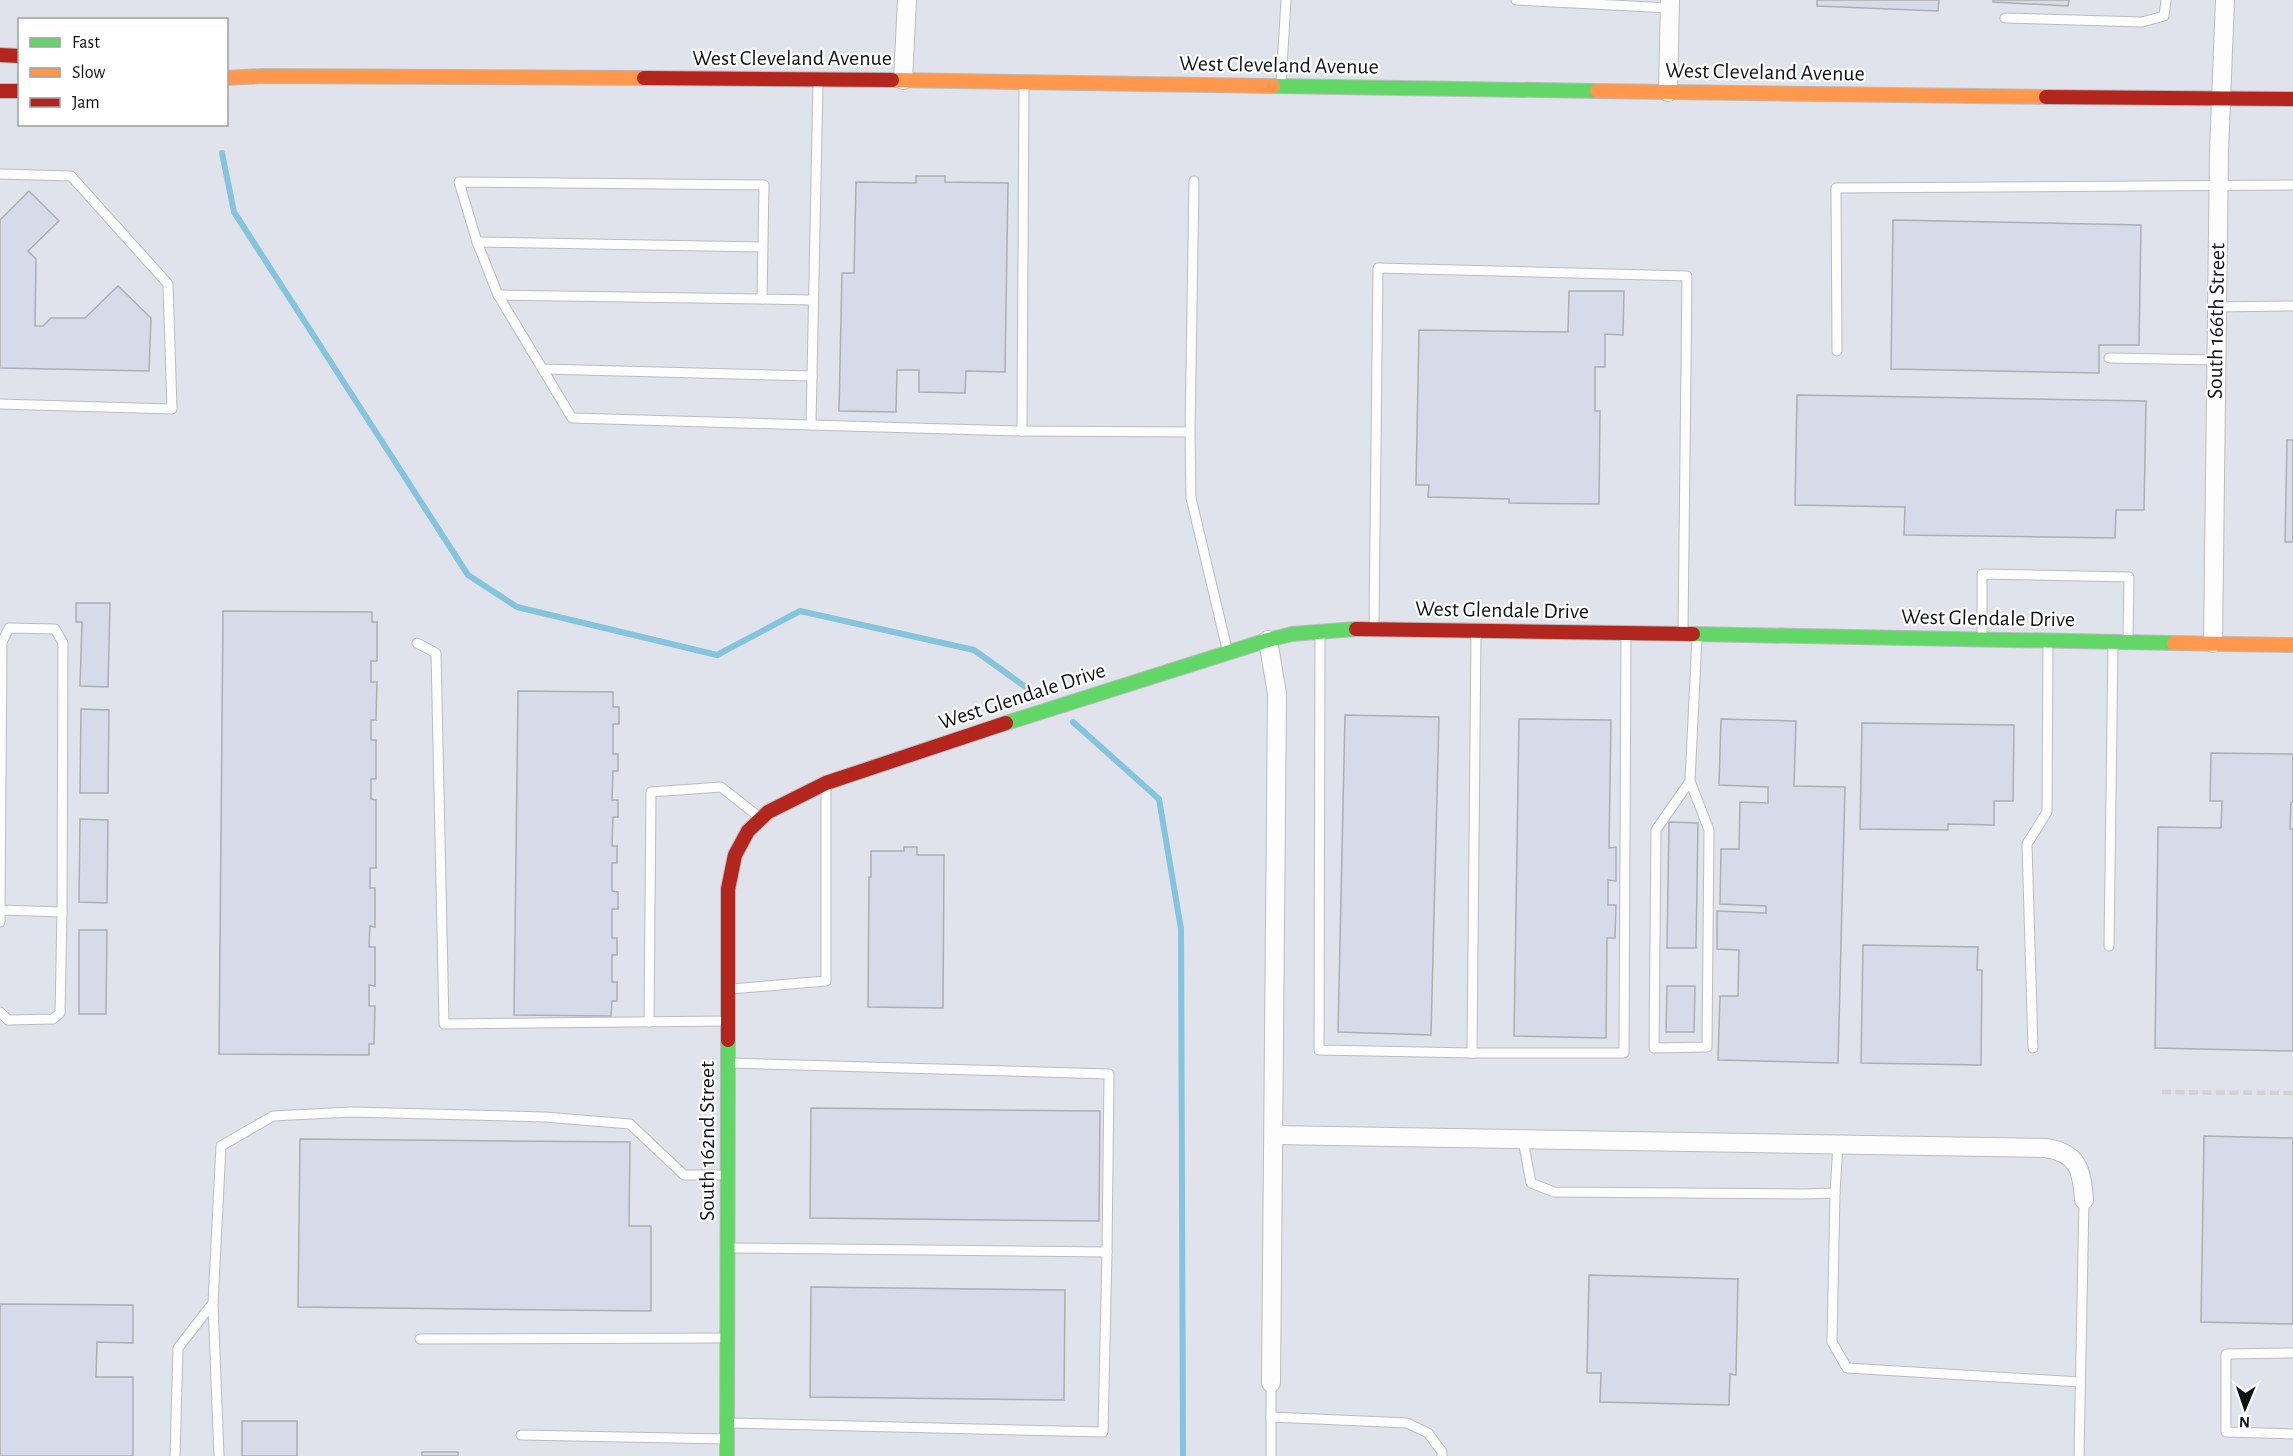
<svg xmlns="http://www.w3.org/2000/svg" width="2293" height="1456" font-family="'Alegreya Sans',sans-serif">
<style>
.built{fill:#e0e3ec;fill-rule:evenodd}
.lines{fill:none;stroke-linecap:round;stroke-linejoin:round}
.stream{stroke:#85c4dd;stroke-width:6}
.building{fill:#d7dbe9;stroke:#adaeb1;stroke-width:1.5}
.lane-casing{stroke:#bbbcbf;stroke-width:11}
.street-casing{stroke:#bbbcbf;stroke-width:20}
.fast-casing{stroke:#bbbcbf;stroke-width:16}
.slow-casing{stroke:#bbbcbf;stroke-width:16}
.jam-casing{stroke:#bbbcbf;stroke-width:16}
.lane{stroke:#fdfdfe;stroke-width:9}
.street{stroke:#fdfdfe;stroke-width:18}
.fast{stroke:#63d668;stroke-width:14}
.slow{stroke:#ff974d;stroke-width:14}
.jam{stroke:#b3261e;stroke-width:14}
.rail{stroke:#d2d2d3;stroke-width:4.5;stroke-dasharray:9 4.5;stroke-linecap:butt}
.labels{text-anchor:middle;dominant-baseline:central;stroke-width:4.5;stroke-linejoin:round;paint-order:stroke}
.street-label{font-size:22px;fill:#101113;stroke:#fff}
</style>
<rect width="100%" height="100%" fill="#f1f2f5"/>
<path class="built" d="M0,0H2293V1456H0ZM20,20H226V124H20Z"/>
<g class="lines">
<g class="stream">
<path d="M222,153L234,212L468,575L517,607L717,655L800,611L974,650L1034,693"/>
<path d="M1073,722L1159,799L1181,929L1183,1456"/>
</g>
</g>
<g class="building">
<path d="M1817,0H1939L1938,11L1817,6Z"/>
<path d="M1993,0H2069L2068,6L1993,2Z"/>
<path d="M916,176H945V182L1008,183L1005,372L966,371L965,393L919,392V370H897L896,412L839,411L842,273H854L856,182L916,183Z"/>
<path d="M29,191L59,221L28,251L36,259L35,326H43L51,318H85L118,286L151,318L149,371L0,368V220Z"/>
<path d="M1893,220L2141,225L2139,345H2099V373L1891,369Z"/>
<path d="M1569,291H1624L1623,335L1605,334V367H1595V411H1600L1599,504L1509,503V499L1428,497L1429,485H1416L1419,330L1568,332Z"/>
<path d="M1797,395L2146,401L2144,510H2116L2115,538L1904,535L1905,507L1795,505Z"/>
<path d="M2287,440H2293V542H2285Z"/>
<path d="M76,603H110L108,687L80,686L82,622H76Z"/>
<path d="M223,611L372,612V622H377V661H371V682H377L376,720H371V740H376V779H371V799L376,800V868H370V888H375V927L370,926L369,947H375V986L369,985V1006H375L374,1044H369V1055L219,1054Z"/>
<path d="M518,691L613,692V707H619V724H613V754H618V771H613L612,800H618V817H613L612,846H617V863H612V891L618,892V909H612V938H617V955H612V982H617V1001H612L611,1016L514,1015Z"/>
<path d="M81,709L109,710L108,793H80Z"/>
<path d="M1345,715L1439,717L1431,1035L1338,1032Z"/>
<path d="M1519,719L1611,720L1609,848L1616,847V881L1608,880V905H1616L1615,938H1607L1606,1038L1514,1036Z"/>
<path d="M1721,719L1796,721L1794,786L1845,787L1838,1063L1718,1060L1720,996H1738L1739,950L1717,949V911L1766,913V906L1720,904L1721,849H1739L1740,802L1768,803V787L1719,785Z"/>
<path d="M1862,723L2014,725L2013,801H1994V825L1948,824V830L1860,829Z"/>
<path d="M2211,753L2293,754V802H2291L2290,829H2293V1051L2155,1048L2158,827L2221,828L2222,801H2210Z"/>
<path d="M80,819L108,820L107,903L79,902Z"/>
<path d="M1669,822L1698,823L1696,948H1667Z"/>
<path d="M904,847H917V855H944L943,1008L868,1007L869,877H871V851H904Z"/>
<path d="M79,930H107L106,1014H79Z"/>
<path d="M1863,945L1978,947L1977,970H1982L1981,1065L1861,1063Z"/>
<path d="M1667,986H1695L1694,1032H1666Z"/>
<path d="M811,1108L1100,1111L1099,1221L810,1218Z"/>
<path d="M2204,1136L2293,1138V1324L2201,1322Z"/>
<path d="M300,1139L630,1142L629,1226H651V1311L298,1307Z"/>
<path d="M1589,1275L1738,1279L1736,1375L1730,1374L1729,1405L1600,1402L1601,1373H1587Z"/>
<path d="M811,1287L1065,1290L1064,1400L810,1397Z"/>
<path d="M0,1304L133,1305V1343L97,1342L96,1377H133V1456H0Z"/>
<rect x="242" y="1421" width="55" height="35"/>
<rect x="422" y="1452" width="36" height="4"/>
</g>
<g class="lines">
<g class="lane-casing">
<g id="lane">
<path d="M1516,0L1670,8"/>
<path d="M2005,18L2142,22L2164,16L2166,0"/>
<path d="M1281,84L1286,0"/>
<path d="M0,174L71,176L168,284L172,409L0,404"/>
<path d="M477,242L762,247"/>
<path d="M498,295L762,299"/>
<path d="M813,300L762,299L764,185L459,182L477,242L498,295L572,418L811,425L818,82"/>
<path d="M2216,307L2293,306"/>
<path d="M1837,351L1836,188L2293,185"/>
<path d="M2109,358L2216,360"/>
<path d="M543,369L812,376"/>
<path d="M811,425L1022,431L1024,84"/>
<path d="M1022,431L1190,432L1191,498L1227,649"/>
<path d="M1190,432L1194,181"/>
<path d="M1374,624L1378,268L1687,276L1683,632"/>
<path d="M1320,634L1319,1050L1472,1053L1476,633"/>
<path d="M1982,637V574L2129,577L2128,639"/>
<path d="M417,643L436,653L444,1024L726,1021"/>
<path d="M1690,781L1656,830L1654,1048L1707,1047L1709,830L1690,781L1697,637"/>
<path d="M0,910L62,912L63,643L55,629L9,628L2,642L0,910V922"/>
<path d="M2109,946L2113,644"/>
<path d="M731,989L826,981V788"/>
<path d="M0,1012L8,1020L53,1019L60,1013L62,912"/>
<path d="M649,1022L651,792L721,787L759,817"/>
<path d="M2033,1048L2027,844L2047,812L2048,642"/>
<path d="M1472,1053H1624L1626,634"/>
<path d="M730,1063L1109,1074L1107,1252"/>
<path d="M1523,1140L1531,1183L1554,1192L1802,1194L1835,1193L1838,1144"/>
<path d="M1835,1193L1832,1342L1847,1368L2080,1382"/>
<path d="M730,1248L1107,1252L1103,1432L730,1423"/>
<path d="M213,1303L219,1456"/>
<path d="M420,1339L725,1338"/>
<path d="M2293,1353L2226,1354V1432L2293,1434"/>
<path d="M1271,1383V1456"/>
<path d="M1271,1417L1407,1423L1428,1433L1442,1452V1456"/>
<path d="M521,1435L725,1439"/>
<path d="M175,1456L178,1348L213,1303L221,1146L273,1116L351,1112L545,1117L630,1124L684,1175H726"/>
<path d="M2079,1456L2084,1200"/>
</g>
</g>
<g class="street-casing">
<g id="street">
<path d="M903,80L907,0"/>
<path d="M1668,92L1670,0"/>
<path d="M1268,640L1277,694L1271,1383"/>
<path d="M2213,643L2219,151L2225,0"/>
<path d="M1274,1135L2046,1148C2078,1153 2082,1170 2084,1200"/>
</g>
</g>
<g class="fast-casing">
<g id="fast">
<path d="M1273,86L1597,91"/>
<path d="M1693,634L2174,643"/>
<path d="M1006,723L1268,640L1292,634L1356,629"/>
<path d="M727,1456L728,1040"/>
</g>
</g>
<g class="slow-casing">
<g id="slow">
<path d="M226,78L263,76L644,78"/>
<path d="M892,80L1273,86"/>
<path d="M1597,91L2046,97"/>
<path d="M2174,643L2293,645"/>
</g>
</g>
<g class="jam-casing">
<g id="jam">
<path d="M0,55L20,56"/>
<path d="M644,78L892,80"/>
<path d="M0,91H20"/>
<path d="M2046,97L2293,99"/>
<path d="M1356,629L1693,634"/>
<path d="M728,1040V889L735,855L748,831L768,812L826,783L1006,723"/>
</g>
</g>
<use href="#lane" class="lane"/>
<use href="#street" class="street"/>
<use href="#fast" class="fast"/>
<use href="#slow" class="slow"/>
<use href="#jam" class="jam"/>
<path class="rail" d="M2162,1092L2293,1093"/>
</g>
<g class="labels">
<g class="street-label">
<text x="792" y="58">West Cleveland Avenue</text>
<text transform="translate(1279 65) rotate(1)">West Cleveland Avenue</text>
<text transform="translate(1765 72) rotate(1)">West Cleveland Avenue</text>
<text transform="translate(2216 321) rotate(-89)">South 166th Street</text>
<text transform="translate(1502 610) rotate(1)">West Glendale Drive</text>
<text transform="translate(1988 618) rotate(1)">West Glendale Drive</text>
<text transform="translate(1022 696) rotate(-18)">West Glendale Drive</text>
<text transform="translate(707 1141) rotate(-90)">South 162nd Street</text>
</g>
</g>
<rect x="18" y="18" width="210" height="108" fill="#ffffff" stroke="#9fa0a1" stroke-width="1.5"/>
<rect x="30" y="38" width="30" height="9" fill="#63d668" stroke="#9fa0a1" stroke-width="1.5"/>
<text x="72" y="48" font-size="18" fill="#101113">Fast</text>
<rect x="30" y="68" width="30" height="9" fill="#ff974d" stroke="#9fa0a1" stroke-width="1.5"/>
<text x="72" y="78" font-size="18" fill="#101113">Slow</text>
<rect x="30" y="98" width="30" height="9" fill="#b3261e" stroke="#9fa0a1" stroke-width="1.5"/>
<text x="72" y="108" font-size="18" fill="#101113">Jam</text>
<g transform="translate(2245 1408) rotate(182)" stroke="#ffffff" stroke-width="4.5" paint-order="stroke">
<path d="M0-4.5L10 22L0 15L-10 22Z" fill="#101113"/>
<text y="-9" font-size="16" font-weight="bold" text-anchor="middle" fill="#101113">N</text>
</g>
</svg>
